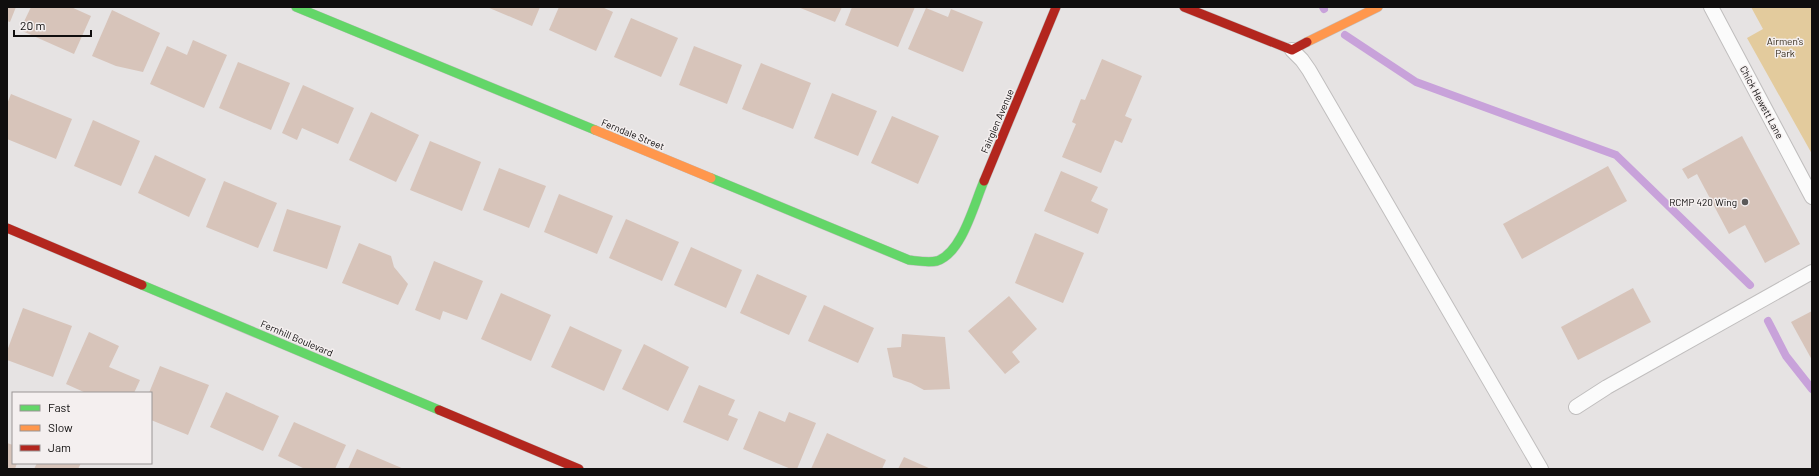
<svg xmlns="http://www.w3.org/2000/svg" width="1819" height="476" font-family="Barlow,sans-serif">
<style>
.green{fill:#e3cb9d}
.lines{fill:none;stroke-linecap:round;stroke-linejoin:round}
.stream{stroke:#c8a2da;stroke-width:8}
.building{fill:#d7c4ba}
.lane-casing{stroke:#c0bebe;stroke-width:16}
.fast-casing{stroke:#c0bebe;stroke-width:10}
.slow-casing{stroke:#c0bebe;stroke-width:10}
.jam-casing{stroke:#c0bebe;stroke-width:10}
.lane{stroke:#fbfbfb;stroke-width:14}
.fast{stroke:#63d668;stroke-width:9}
.slow{stroke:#ff974d;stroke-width:9}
.jam{stroke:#b3261e;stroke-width:9}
.poi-dot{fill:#5b5959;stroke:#f4efef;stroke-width:1.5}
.labels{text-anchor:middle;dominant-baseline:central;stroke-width:3;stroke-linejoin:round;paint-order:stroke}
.park-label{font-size:10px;fill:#332a19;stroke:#f4efef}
.street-label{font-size:10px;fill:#100e0e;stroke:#f4efef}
.poi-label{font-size:10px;fill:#100e0e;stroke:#f4efef;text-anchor:end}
</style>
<rect width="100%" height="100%" fill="#e6e3e3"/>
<path class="green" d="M1751,7H1812V154L1747,38L1763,29Z"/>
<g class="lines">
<g class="stream">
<path d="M1323,7L1324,9"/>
<path d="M1345,35L1416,82L1616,155L1750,285"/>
<path d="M1768,321L1786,356L1812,389"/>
</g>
</g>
<g class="building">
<path d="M7,7H16L10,22L7,21Z"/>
<path d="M31,7H71L91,16L74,54L20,30Z"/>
<path d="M487,7H540L532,26Z"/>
<path d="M559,7H602L613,12L596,51L549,30Z"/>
<path d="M798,7H842L835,22Z"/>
<path d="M852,7H915L898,47L845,25Z"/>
<path d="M926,8L948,17L951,9L983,22L963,72L908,49Z"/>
<path d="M112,10L160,33L143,72L116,66L92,56Z"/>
<path d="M631,18L678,38L661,77L614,57Z"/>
<path d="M193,40L227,55L204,108L150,84L167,46L187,55Z"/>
<path d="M694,46L742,65L727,104L679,85Z"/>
<path d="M1102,59L1142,76L1125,116L1132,119L1122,143L1115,140L1101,173L1062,157L1076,124L1072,122L1081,99L1085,100Z"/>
<path d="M238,62L290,83L271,130L219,108Z"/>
<path d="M761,63L811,83L793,129L742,109Z"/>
<path d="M303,85L354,108L338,144L302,128L297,140L282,133Z"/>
<path d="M832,93L877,111L858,156L814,138Z"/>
<path d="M11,94L72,119L56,159L7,139V104Z"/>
<path d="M371,112L419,135L396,182L349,160Z"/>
<path d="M892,116L939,136L918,184L871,163Z"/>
<path d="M93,120L140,141L121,186L74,166Z"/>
<path d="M1742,136L1800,244L1765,263L1745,225L1729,234L1697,174L1688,179L1682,169Z"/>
<path d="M430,141L481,162L462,211L410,190Z"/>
<path d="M155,155L206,179L189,217L138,193Z"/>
<path d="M1608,166L1627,201L1522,259L1503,224Z"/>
<path d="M499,168L546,186L529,228L483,210Z"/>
<path d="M1061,171L1098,187L1091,201L1108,209L1098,234L1044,211Z"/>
<path d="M224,181L277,203L258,248L206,227Z"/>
<path d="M559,194L613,216L597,254L544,232Z"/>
<path d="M287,209L341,226L327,269L273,251Z"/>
<path d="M626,219L679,242L662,281L609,258Z"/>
<path d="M1035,233L1084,253L1063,303L1015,283Z"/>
<path d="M359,243L391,256L394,267L408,284L398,305L342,283Z"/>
<path d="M691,247L742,270L726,308L674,285Z"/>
<path d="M434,261L483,281L467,320L443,311L440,320L415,310Z"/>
<path d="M757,274L807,296L789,335L740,313Z"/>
<path d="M1633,288L1651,322L1578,360L1561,327Z"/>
<path d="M501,293L551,315L531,361L481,339Z"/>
<path d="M1009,296L1037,329L1012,352L1020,362L1005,374L968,331Z"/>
<path d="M824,305L874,328L858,363L808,341Z"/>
<path d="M23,308L72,326L53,377L7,360V351Z"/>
<path d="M1812,311V360L1791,322Z"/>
<path d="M570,326L622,350L604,391L551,367Z"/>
<path d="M89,332L119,346L109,367L140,380L134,393H86L66,384Z"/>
<path d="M902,334L945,337L950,389L924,390L911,383L893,377L887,348L901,347Z"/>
<path d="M644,344L689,367L668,411L622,389Z"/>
<path d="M160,366L209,385L188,435L151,420V393H149Z"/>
<path d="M699,385L735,400L728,415L738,419L728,441L683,422Z"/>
<path d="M226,392L279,416L263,451L210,427Z"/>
<path d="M759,411L785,422L789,412L816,423L797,469H791L743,449Z"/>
<path d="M294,422L346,445L335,469H305L278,456Z"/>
<path d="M827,433L886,460L882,469H811Z"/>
<path d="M7,443L13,445V463H17L15,469H7Z"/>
<path d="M357,449L404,469H348Z"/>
<path d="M904,457L931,469H898Z"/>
<path d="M37,463L52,464L81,463L78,469H34Z"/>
</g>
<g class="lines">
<g class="lane-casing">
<g id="lane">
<path d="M1711,7L1812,197"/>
<path d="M1292,50L1302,60L1309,70L1541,469"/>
<path d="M1576,407L1607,387L1812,272"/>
</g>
</g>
<g class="fast-casing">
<g id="fast">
<path d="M296,7L595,130"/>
<path d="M711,178L909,260C918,261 928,263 937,261C962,253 974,204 984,181"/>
<path d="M142,285L439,410"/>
</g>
</g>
<g class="slow-casing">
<g id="slow">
<path d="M1307,42L1378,7"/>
<path d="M595,130L711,178"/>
</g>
</g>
<g class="jam-casing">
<g id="jam">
<path d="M1184,7L1292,50L1307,42"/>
<path d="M984,181L1056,7"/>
<path d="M7,228L142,285"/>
<path d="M439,410L579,469"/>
</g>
</g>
<use href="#lane" class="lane"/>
<use href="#fast" class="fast"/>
<use href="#slow" class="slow"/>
<use href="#jam" class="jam"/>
</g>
<circle class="poi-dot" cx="1745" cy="202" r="4"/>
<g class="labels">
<g class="park-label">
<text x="1785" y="41">Airmen's<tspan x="1785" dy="12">Park</tspan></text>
</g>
<g class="street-label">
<text transform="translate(1762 102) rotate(62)">Chick Hewett Lane</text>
<text transform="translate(997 121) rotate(-67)">Fairglen Avenue</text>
<text transform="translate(633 134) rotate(22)">Ferndale Street</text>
<text transform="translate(297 338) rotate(23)">Fernhill Boulevard</text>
</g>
<g class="poi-label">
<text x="1737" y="202">RCMP 420 Wing</text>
</g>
</g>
<rect width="1819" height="476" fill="none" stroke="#100e0e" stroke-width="16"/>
<rect x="12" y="392" width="140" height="72" fill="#f4efef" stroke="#999595"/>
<rect x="20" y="405" width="20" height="6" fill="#63d668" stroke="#999595"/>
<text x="48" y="412" font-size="12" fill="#100e0e">Fast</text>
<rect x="20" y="425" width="20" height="6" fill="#ff974d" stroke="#999595"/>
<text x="48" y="432" font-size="12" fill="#100e0e">Slow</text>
<rect x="20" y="445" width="20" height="6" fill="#b3261e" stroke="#999595"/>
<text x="48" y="452" font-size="12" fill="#100e0e">Jam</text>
<path d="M14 30v6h77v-6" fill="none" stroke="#100e0e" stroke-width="2"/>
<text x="20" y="30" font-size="12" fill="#100e0e" stroke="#f4efef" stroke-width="3" paint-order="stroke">20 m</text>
</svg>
